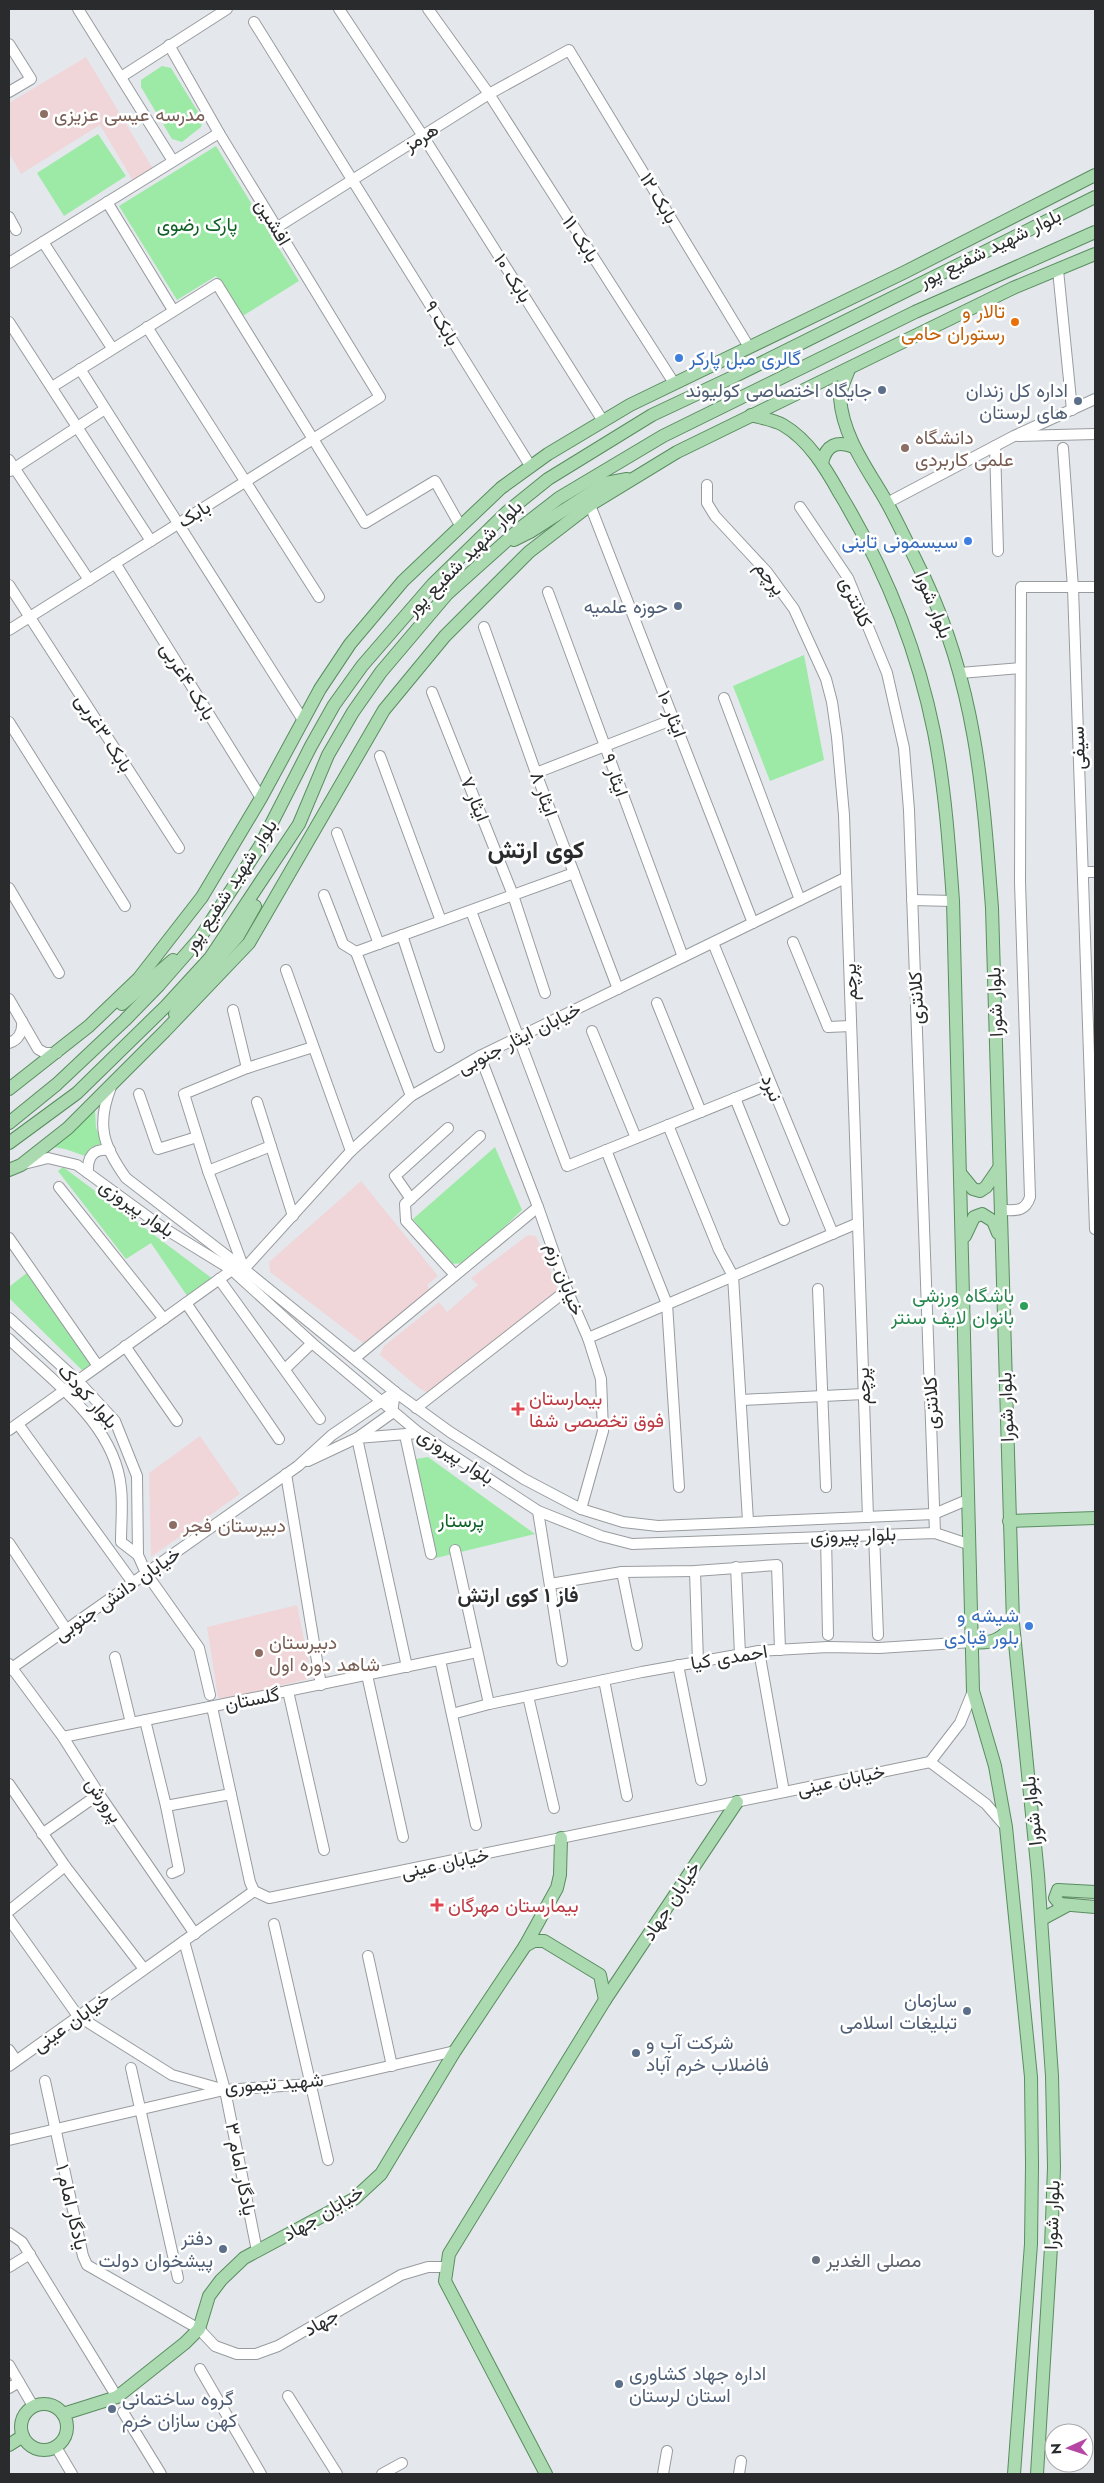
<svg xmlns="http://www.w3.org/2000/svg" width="1104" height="2483" font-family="Jost,Vazirmatn,sans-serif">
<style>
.industrial{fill:#f1d6d9}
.green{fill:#9de9a6}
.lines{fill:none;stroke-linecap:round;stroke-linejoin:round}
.minor-casing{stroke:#989c9f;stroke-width:12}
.major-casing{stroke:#598d5f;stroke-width:14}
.minor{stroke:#fff;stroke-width:10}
.major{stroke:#abdab0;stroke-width:12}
.education-dot{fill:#8d6e63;stroke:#fff;stroke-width:2}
.food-dot{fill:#e8710a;stroke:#fff;stroke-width:2}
.shop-dot{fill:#3f7fe0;stroke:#fff;stroke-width:2}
.service-dot{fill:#5c6f8a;stroke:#fff;stroke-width:2}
.leisure-dot{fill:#2e9e5b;stroke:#fff;stroke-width:2}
.health-dot{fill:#e0444e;stroke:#fff;stroke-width:2}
.worship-dot{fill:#6b7280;stroke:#fff;stroke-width:2}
.labels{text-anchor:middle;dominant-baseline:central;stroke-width:5;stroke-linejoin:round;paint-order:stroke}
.education-label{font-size:19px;fill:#785e54;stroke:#fff;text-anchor:start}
.street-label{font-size:19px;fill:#292b2c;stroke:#fff}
.park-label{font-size:19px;fill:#0e6125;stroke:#fff}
.food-label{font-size:19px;fill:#c56008;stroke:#fff;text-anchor:end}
.shop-label{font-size:19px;fill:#366cbe;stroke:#fff;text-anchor:end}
.service-label{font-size:19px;fill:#4e5e75;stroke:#fff;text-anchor:end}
.leisure-label{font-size:19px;fill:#27864d;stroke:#fff;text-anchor:end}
.health-label{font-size:19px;fill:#be3a42;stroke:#fff;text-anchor:start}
.worship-label{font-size:19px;fill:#5b616d;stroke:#fff;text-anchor:start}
.neighbourhood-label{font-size:20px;font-weight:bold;fill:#292b2c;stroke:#fff}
.district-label{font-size:24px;font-weight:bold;fill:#292b2c;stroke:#fff}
</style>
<rect width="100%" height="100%" fill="#e4e8ec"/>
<g class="industrial">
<path d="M86,57L153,169L133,181L100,125L21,174L9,153V103Z"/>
<path d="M361,1181L438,1276L427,1285L433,1293L367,1346L270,1272L269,1262Z"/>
<path d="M528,1235L536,1236L558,1290L429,1394L419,1388L380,1355L384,1346L439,1302L447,1312L478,1285L471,1278Z"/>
<path d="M200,1436L240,1494L151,1557L149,1473Z"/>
<path d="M297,1605L312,1678L225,1699L218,1698L207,1627Z"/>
</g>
<g class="green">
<path d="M162,66L171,68L203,120L201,127L182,142L172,139L141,87V80Z"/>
<path d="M98,134L126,176L64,216L37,173Z"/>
<path d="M216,146L299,281L241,317L216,276L177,300L119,206Z"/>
<path d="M804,655L824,760L770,781L733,686Z"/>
<path d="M95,1110L96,1128L103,1143L90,1148L88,1157L65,1149L53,1147Z"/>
<path d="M495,1147L522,1210L467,1263L449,1264L413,1219Z"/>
<path d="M63,1167L221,1285L192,1303L151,1243L126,1259L58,1171Z"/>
<path d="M28,1272L97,1369L88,1376L9,1298V1287Z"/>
<path d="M428,1457L535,1534L436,1558L416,1459Z"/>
</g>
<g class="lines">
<g class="minor-casing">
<g id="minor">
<path d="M78,9L173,161"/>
<path d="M339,9L423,136L603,421"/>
<path d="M428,9L489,94L674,383"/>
<path d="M254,22L531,467"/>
<path d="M9,44L31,79L9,92"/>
<path d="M121,77L227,9"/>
<path d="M107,202L173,310"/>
<path d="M9,217L16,230"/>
<path d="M276,228L489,94L569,50L749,347"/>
<path d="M43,242L112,348"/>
<path d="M9,263L219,133"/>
<path d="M1058,270L1072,410"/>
<path d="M9,322L151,541"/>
<path d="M147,327L319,597"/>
<path d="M80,369L303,720"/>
<path d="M52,387L217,284L365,523L435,481L461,527"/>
<path d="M1018,436L1095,434"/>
<path d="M995,446L998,551"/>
<path d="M1063,448L1073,588L1095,1229"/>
<path d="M9,460L89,580"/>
<path d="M10,471L105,409"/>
<path d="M707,485V503L715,516L767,572L794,609L826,679L832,702L837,737L844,815L868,1517"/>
<path d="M887,503L1014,436L1095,399"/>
<path d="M590,505L753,923"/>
<path d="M800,507L848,578L887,673L904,748L909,810L935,1533"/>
<path d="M115,563L261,798"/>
<path d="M9,585L179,848"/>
<path d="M548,592L683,957"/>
<path d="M484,627L536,773L618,989"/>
<path d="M9,630L380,397L219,133L169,45"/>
<path d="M960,673L1020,668"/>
<path d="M432,692L513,895L545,993"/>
<path d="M724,698L800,900"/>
<path d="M9,722L125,906"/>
<path d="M380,756L441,921"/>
<path d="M536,773L674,719"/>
<path d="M337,833L379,944"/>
<path d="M1083,872H1095"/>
<path d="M9,888L59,973"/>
<path d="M324,895L343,944L356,952"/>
<path d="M912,900L953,901"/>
<path d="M471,911L567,1166L770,1084"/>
<path d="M402,935L439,1047"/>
<path d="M793,942L828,1027L851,1026"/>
<path d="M713,943L833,1234"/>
<path d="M356,952L574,873"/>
<path d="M356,952L411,1096"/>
<path d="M286,970L351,1151"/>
<path d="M9,999L38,1049L45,1053H57"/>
<path d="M657,1003L701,1112"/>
<path d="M233,1010L247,1068"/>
<path d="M592,1031L636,1138"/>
<path d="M9,1043C19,1040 23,1031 22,1021"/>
<path d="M313,1047L247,1068L184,1094L208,1171L244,1269L351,1151L411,1096L480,1056L845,878"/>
<path d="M480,1056L538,1207L567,1290L588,1338L601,1379L603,1431L581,1509"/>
<path d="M111,1087C96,1125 103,1146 126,1178L244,1269L395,1392L450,1432L524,1479L581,1509L623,1522L658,1526L934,1514L967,1500"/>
<path d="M139,1094L158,1149L197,1137"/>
<path d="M735,1098L784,1220"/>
<path d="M257,1102L293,1216"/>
<path d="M668,1125L719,1250L733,1276L748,1521"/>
<path d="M606,1150L667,1304L679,1487"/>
<path d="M24,1164L48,1158L77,1165L162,1227L232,1270L312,1343L419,1433L538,1511L601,1536L632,1544L935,1533L968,1544"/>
<path d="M208,1171L271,1146"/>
<path d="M88,1173C87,1157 93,1148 110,1150"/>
<path d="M59,1187L164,1319"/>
<path d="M411,1199L395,1176L448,1128"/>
<path d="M1001,1210C1014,1210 1025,1213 1030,1197L1020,882L1021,587H1095"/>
<path d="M9,1238L98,1366"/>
<path d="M455,1275L406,1221L405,1204L480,1136"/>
<path d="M219,1279L320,1419"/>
<path d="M818,1289L826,1487"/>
<path d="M186,1303L279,1439"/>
<path d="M9,1318L78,1381L115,1421L137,1476L138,1555L146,1573L199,1648L210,1695"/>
<path d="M588,1338L858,1223"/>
<path d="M9,1339C52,1381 115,1424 121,1488C123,1506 121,1525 121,1542L138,1555"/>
<path d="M125,1346L177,1421"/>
<path d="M355,1358L538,1207"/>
<path d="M285,1369L312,1343"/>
<path d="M741,1400L864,1394"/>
<path d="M416,1408L567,1290"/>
<path d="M18,1424L133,1583"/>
<path d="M9,1430L232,1270"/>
<path d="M405,1435L431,1554"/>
<path d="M308,1461L357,1438L392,1413L395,1392"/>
<path d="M286,1474L321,1685"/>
<path d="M538,1511L562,1661"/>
<path d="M874,1534L878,1635"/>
<path d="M826,1536L828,1635"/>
<path d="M9,1543L66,1629"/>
<path d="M455,1550L489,1704"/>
<path d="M736,1567L740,1654"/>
<path d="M695,1571L698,1662"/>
<path d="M622,1572L637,1645"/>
<path d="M550,1584L622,1572L695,1571L777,1565L780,1650"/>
<path d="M759,1651L784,1792"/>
<path d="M115,1657L131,1723"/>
<path d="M440,1660L476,1825"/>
<path d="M9,1664L63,1737L99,1794L195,1934"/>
<path d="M678,1665L701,1780"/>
<path d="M407,1667L357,1438L419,1433"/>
<path d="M9,1670L298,1466L332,1435L395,1392"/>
<path d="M367,1675L403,1837"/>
<path d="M604,1680L627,1796"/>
<path d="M288,1691L324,1850"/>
<path d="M528,1696L554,1808"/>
<path d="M212,1707L250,1882L254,1891"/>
<path d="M452,1714L489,1704L642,1672L759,1651L828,1647L879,1648L972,1642"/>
<path d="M145,1720L166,1806L231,1794"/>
<path d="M63,1737L477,1652"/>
<path d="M930,1762L986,1804L1006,1827"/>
<path d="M930,1762L960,1723L973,1691"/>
<path d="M9,1784L65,1866L144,1969"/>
<path d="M166,1806L179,1870L172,1873"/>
<path d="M42,1834L99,1794"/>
<path d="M254,1891L269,1898L930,1762"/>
<path d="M9,1911L65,1866"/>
<path d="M9,1919L78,2016L172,2075L225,2090L311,2084L455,2051"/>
<path d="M274,1924L328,2160"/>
<path d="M184,1941L225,2090L257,2251"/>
<path d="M368,1956L392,2066"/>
<path d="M9,2050L16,2060"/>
<path d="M9,2066L254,1891"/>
<path d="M131,2068L178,2278"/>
<path d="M45,2081L83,2256L87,2265L199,2329L215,2346L237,2354H256L278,2346L401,2275L428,2267H446"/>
<path d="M9,2140L224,2090"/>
<path d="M9,2233L22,2242L117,2397"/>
<path d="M9,2267L30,2254"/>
<path d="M9,2365L33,2406"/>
<path d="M200,2369L261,2474"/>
<path d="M9,2388L19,2382"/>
<path d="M288,2396L337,2474"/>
<path d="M123,2412L161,2474"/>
<path d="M56,2447L72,2474"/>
<path d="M382,2474L402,2463"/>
<path d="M663,2474L667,2451"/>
<path d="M739,2474L741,2461"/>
</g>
</g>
<g class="major-casing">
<g id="major">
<path d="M849,369C846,378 840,389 840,398C843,437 867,468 886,501C900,526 912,553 925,579C976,688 983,790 992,908L1013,1623L1038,1875L1052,2076L1054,2167L1051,2247L1037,2474"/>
<path d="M751,415C761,418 774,420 783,425C809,440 826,469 840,494C884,567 917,648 934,732C945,788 949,844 953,901L973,1691L995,1766L1006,1827L1031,2077L1032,2165L1031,2244L1014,2474"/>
<path d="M822,463C826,445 837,440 854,447"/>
<path d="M514,540L530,532L606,483L627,479"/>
<path d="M122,1004L173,960"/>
<path d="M175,1014L185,997L238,936L255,906"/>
<path d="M9,1089L89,1026L139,978L202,897L261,798L320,689L350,644L403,581L501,488L548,454L630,405L905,272L1095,175"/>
<path d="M9,1123L57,1084L125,1020L159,985L200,938L260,846L311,746L334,705L362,666L433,584L507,512L548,479L652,415L735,376L1095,197"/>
<path d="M9,1143L77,1093L166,1006L210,958L299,824L328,755L353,712L381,672L447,594L523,526L559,498L663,436L915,312L1095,232"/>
<path d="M9,1170L21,1165L68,1128L165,1031L249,943L384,710L445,636L529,552L590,505L677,452L1013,288L1095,254"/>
<path d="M960,1173L973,1189L980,1191L986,1187L999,1168"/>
<path d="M965,1236L974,1217L982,1214L993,1221L998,1233"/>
<path d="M1009,1521L1095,1518"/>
<path d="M972,1642C991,1644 1003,1640 1013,1623"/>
<path d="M1095,1892L1058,1890L1055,1898L1060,1904L1095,1907"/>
<path d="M1042,1919L1068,1905"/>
<path d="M525,1946L557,1888L560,1875L561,1838"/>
<path d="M605,2000L737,1802"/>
<circle cx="44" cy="2427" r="23"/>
<path d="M63,2414L117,2397L185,2343L199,2329L209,2296L221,2280L244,2258L354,2199L381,2174L455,2051L525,1946L534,1941H544L600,1975L605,2000L449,2254L445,2281L546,2474"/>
<path d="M9,2445L23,2436"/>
</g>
</g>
<use href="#minor" class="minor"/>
<use href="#major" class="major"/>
</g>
<g class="education-dot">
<circle cx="44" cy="114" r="5"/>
<circle cx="905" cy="448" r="5"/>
<circle cx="173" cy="1525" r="5"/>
<circle cx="259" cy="1653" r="5"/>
</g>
<circle class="food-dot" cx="1015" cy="322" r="5"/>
<g class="shop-dot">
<circle cx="679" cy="358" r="5"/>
<circle cx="968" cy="541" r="5"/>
<circle cx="1029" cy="1626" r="5"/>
</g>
<g class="service-dot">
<circle cx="882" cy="390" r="5"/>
<circle cx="1078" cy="401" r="5"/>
<circle cx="678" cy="606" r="5"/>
<circle cx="967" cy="2011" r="5"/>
<circle cx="636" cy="2053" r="5"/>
<circle cx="223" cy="2249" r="5"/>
<circle cx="619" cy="2384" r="5"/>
<circle cx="112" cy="2409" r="5"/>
</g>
<circle class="leisure-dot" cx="1024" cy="1306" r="5"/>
<g class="health-dot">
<path d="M515.5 1401.5h5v5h5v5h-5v5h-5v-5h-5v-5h5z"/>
<path d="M434.5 1897.5h5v5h5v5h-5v5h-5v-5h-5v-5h5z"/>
</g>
<circle class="worship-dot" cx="816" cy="2260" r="5"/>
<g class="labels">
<g class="education-label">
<text x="54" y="114">مدرسه عیسی عزیزی</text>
<text x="915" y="437">دانشگاه<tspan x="915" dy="22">علمی کاربردی</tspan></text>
<text x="183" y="1525">دبیرستان فجر</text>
<text x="269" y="1642">دبیرستان<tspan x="269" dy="22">شاهد دوره اول</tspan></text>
</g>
<g class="street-label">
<text transform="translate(421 137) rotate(-32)">هرمز</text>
<text transform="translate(659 198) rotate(59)">بابک ۱۲</text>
<text transform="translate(273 222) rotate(59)">افشین</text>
<text transform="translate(581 239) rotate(57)">بابک ۱۱</text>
<text transform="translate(990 248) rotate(-26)">بلوار شهید شفیع پور</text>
<text transform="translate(513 278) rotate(58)">بابک ۱۰</text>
<text transform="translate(442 323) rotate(58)">بابک ۹</text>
<text transform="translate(194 514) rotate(-32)">بابک</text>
<text transform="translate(464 558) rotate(-45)">بلوار شهید شفیع پور</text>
<text transform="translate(770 578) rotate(52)">پرچم</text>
<text transform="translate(856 602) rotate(66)">کلانتری</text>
<text transform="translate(934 605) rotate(68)">بلوار شورا</text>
<text transform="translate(188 681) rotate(58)">بابک ۴غربی</text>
<text transform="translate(672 714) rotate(69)">ایثار ۱۰</text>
<text transform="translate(104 733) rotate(57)">بابک ۳غربی</text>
<text transform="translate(1078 748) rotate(-92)">سیفی</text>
<text transform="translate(615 775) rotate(70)">ایثار ۹</text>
<text transform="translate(544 794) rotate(70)">ایثار ۸</text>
<text transform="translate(475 799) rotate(68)">ایثار ۷</text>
<text transform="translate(230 886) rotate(-57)">بلوار شهید شفیع پور</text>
<text transform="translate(850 982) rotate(-92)">پرچم</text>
<text transform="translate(916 998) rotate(-92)">کلانتری</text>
<text transform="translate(995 1002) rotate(-92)">بلوار شورا</text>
<text transform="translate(519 1038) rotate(-27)">خیابان ایثار جنوبی</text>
<text transform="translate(772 1088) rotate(68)">نبرد</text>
<text transform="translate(137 1208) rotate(35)">بلوار پیروزی</text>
<text transform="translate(565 1279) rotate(69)">خیابان رزم</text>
<text transform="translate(863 1386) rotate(-92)">پرچم</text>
<text transform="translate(88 1396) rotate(48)">بلوار کودک</text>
<text transform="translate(931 1403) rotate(-92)">کلانتری</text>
<text transform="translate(1006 1407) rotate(-92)">بلوار شورا</text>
<text transform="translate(456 1456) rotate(33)">بلوار پیروزی</text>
<text transform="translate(853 1535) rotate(-2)">بلوار پیروزی</text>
<text transform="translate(117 1594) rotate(-35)">خیابان دانش جنوبی</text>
<text transform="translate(729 1657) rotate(-9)">احمدی کیا</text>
<text transform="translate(252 1699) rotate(-11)">گلستان</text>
<text transform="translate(841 1780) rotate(-12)">خیابان عینی</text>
<text transform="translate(104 1800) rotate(56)">پرورش</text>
<text transform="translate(1032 1811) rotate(-96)">بلوار شورا</text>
<text transform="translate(445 1863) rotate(-12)">خیابان عینی</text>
<text transform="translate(671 1901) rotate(-57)">خیابان جهاد</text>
<text transform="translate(71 2022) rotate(-35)">خیابان عینی</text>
<text transform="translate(274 2083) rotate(-4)">شهید تیموری</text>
<text transform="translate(241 2169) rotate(79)">یادگار امام ۳</text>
<text transform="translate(72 2207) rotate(77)">یادگار امام ۱</text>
<text transform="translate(323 2213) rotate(-31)">خیابان جهاد</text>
<text transform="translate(1052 2215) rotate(-88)">بلوار شورا</text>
<text transform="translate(321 2322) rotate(-30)">جهاد</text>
</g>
<g class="park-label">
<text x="197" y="224">پارک رضوی</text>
<text x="461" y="1520">پرستار</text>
</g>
<g class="food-label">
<text x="1005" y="311">تالار و<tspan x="1005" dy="22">رستوران حامی</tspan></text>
</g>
<g class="shop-label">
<text x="689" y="358" text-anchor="start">گالری مبل پارکر</text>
<text x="958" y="541">سیسمونی تاینی</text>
<text x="1019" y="1615">شیشه و<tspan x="1019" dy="22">بلور قبادی</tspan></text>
</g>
<g class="service-label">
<text x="872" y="390">جایگاه اختصاصی کولیوند</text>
<text x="1068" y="390">اداره کل زندان<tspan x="1068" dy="22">های لرستان</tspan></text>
<text x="668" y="606">حوزه علمیه</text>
<text x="957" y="2000">سازمان<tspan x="957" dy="22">تبلیغات اسلامی</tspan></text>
<text x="646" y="2042" text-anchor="start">شرکت آب و<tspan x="646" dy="22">فاضلاب خرم آباد</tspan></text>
<text x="213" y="2238">دفتر<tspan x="213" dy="22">پیشخوان دولت</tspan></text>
<text x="629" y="2373" text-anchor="start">اداره جهاد کشاوری<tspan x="629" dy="22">استان لرستان</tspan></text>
<text x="122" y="2398" text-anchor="start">گروه ساختمانی<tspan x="122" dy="22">کهن سازان خرم</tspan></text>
</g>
<g class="leisure-label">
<text x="1014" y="1295">باشگاه ورزشی<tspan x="1014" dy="22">بانوان لایف سنتر</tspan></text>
</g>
<g class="health-label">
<text x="529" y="1398">بیمارستان<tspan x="529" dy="22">فوق تخصصی شفا</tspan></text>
<text x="448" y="1905">بیمارستان مهرگان</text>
</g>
<g class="worship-label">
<text x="826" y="2260">مصلی الغدیر</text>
</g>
<g class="neighbourhood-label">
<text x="518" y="1595">فاز ۱ کوی ارتش</text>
</g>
<g class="district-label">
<text x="536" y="849">کوی ارتش</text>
</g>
</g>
<rect width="1104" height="2483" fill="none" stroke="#292b2c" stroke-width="20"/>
<g transform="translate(1069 2448) rotate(267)"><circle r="24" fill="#ffffff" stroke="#a9aaab"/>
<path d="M0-4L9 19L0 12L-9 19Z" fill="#b546a3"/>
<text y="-8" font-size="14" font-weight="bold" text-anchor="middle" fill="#292b2c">N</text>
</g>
</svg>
